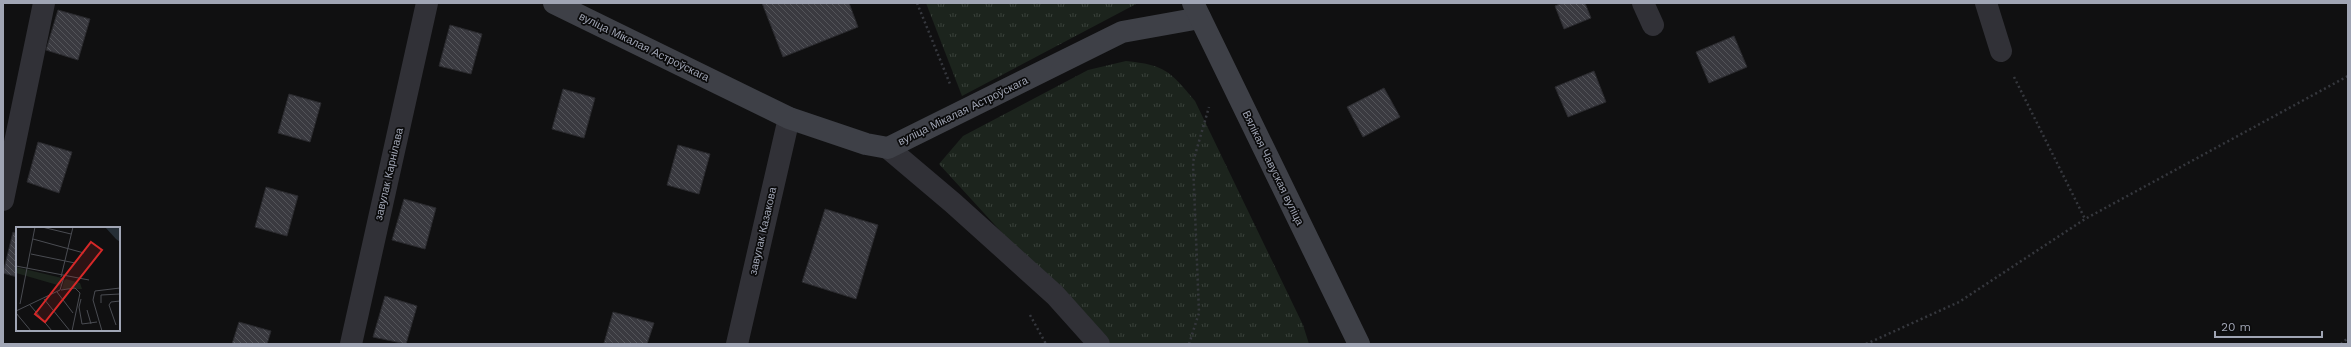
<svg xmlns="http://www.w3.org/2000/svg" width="2351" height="347" font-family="'Work Sans',sans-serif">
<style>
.grass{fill:url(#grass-tufts)}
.building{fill:url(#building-back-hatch);stroke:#2a2a2e}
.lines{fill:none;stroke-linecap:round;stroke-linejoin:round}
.path{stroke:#36383e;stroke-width:2.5;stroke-dasharray:2 3;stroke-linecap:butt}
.minor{stroke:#313137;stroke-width:22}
.secondary{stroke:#3e4047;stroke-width:22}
.labels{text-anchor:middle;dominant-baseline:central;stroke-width:3.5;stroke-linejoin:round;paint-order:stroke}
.street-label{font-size:11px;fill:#a0a5b4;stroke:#0b0b0c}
.inset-road{fill:none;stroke:#4a4c52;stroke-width:1}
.view{fill:#d62828;fill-opacity:0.15;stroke:#d62828;stroke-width:2}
.inset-edge{fill:none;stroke:#a0a5b4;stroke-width:2}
</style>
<defs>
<pattern id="grass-tufts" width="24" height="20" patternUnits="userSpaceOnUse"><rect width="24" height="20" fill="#1c241d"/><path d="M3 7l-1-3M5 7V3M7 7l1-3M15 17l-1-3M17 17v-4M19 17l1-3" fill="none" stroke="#3a413b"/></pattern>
<pattern id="building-back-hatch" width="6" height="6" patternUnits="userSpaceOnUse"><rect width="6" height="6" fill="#3a3a40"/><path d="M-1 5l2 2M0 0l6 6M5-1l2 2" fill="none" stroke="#535459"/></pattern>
</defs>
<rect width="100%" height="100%" fill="#101011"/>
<g class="grass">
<path d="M926,3H1138L962,96Z"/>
<path d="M1126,61C1165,65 1170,71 1195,101L1303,325L1309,344H1099L1038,272L939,164L963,136L1088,70Z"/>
</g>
<g class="building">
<path d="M762,3H849L858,27L783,57Z"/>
<path d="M1562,3H1585L1591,18L1564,29L1555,6Z"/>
<path d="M58,10L90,19L78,60L46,50Z"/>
<path d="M450,25L482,34L471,74L439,66Z"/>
<path d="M1734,36L1747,67L1709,83L1696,52Z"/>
<path d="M1594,71L1606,102L1568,117L1555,87Z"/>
<path d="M1384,88L1400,117L1363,137L1347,107Z"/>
<path d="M563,89L595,98L584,138L552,129Z"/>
<path d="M289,94L321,103L310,142L278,133Z"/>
<path d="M38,142L72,152L59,193L27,182Z"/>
<path d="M678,145L710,154L699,194L667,185Z"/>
<path d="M266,187L298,196L287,236L255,227Z"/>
<path d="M404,199L436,208L425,249L392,240Z"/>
<path d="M825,209L878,225L856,299L802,282Z"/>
<path d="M13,232L17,234V277L3,273Z"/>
<path d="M385,296L417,306L406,344L373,337Z"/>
<path d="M613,312L654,323L647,344L604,343Z"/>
<path d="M239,322L271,331L267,344H232Z"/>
</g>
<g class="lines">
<g class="path">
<path d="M917,3L950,84"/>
<path d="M2014,77L2085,219"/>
<path d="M1030,315L1046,344"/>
<path d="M1189,344L1199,313L1193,162L1209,107"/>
<path d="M1866,344L1959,302L2085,219L2348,76"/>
<path d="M2341,344L2348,338"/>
</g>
<g class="minor">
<path d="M1643,3L1653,25"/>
<path d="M1986,3L2001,51"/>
<path d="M888,148L953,203L1055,295L1099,344"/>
<path d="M3,200L44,3"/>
<path d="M351,344L427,3"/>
<path d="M737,344L789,118"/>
</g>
<g class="secondary">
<path d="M554,3L789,118L866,144L888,148L1122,32L1200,18"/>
<path d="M1193,3L1359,344"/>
</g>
</g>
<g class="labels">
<g class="street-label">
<text transform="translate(644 47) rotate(26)">вуліца Мікалая Астроўскага</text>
<text transform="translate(963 111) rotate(-26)">вуліца Мікалая Астроўскага</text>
<text transform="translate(1273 168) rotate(64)">Вялікая Чавуская вуліца</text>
<text transform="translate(389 174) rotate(-77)">завулак Карнілава</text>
<text transform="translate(763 231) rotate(-77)">завулак Казакова</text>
</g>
</g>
<g transform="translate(16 227)">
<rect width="104" height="104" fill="#101011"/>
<path d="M0,40L46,51L45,59L0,46ZM50,52L64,56L66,62H46L48,54Z" fill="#1c241d"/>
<path d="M89,0H104V15L100,12Z" fill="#252e36"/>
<path class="inset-road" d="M26,0L55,7M17,12L68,26M15,27L59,36M0,39L73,53M45,50L57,0M45,63L59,61L64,66L56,104M79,64L104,61M79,64L77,73L86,104M41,65L57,86M28,72L54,104M65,72L63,80L66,97L81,95M85,76V68L104,67M4,77L19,0M14,78L36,104M71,83L75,97M0,84L44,63L48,50M0,86L15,104M100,98L93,78L95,75L104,74"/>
<path class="view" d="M75,15L86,23L29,95L19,87Z"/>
<rect width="104" height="104" class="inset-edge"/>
</g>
<rect width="2351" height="347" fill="none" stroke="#a0a5b4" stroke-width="8"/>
<path d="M2215 331v6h107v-6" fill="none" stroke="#a0a5b4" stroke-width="2"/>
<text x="2221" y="331" font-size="12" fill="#a0a5b4" stroke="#0b0b0c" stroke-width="3" paint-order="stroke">20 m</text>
</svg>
